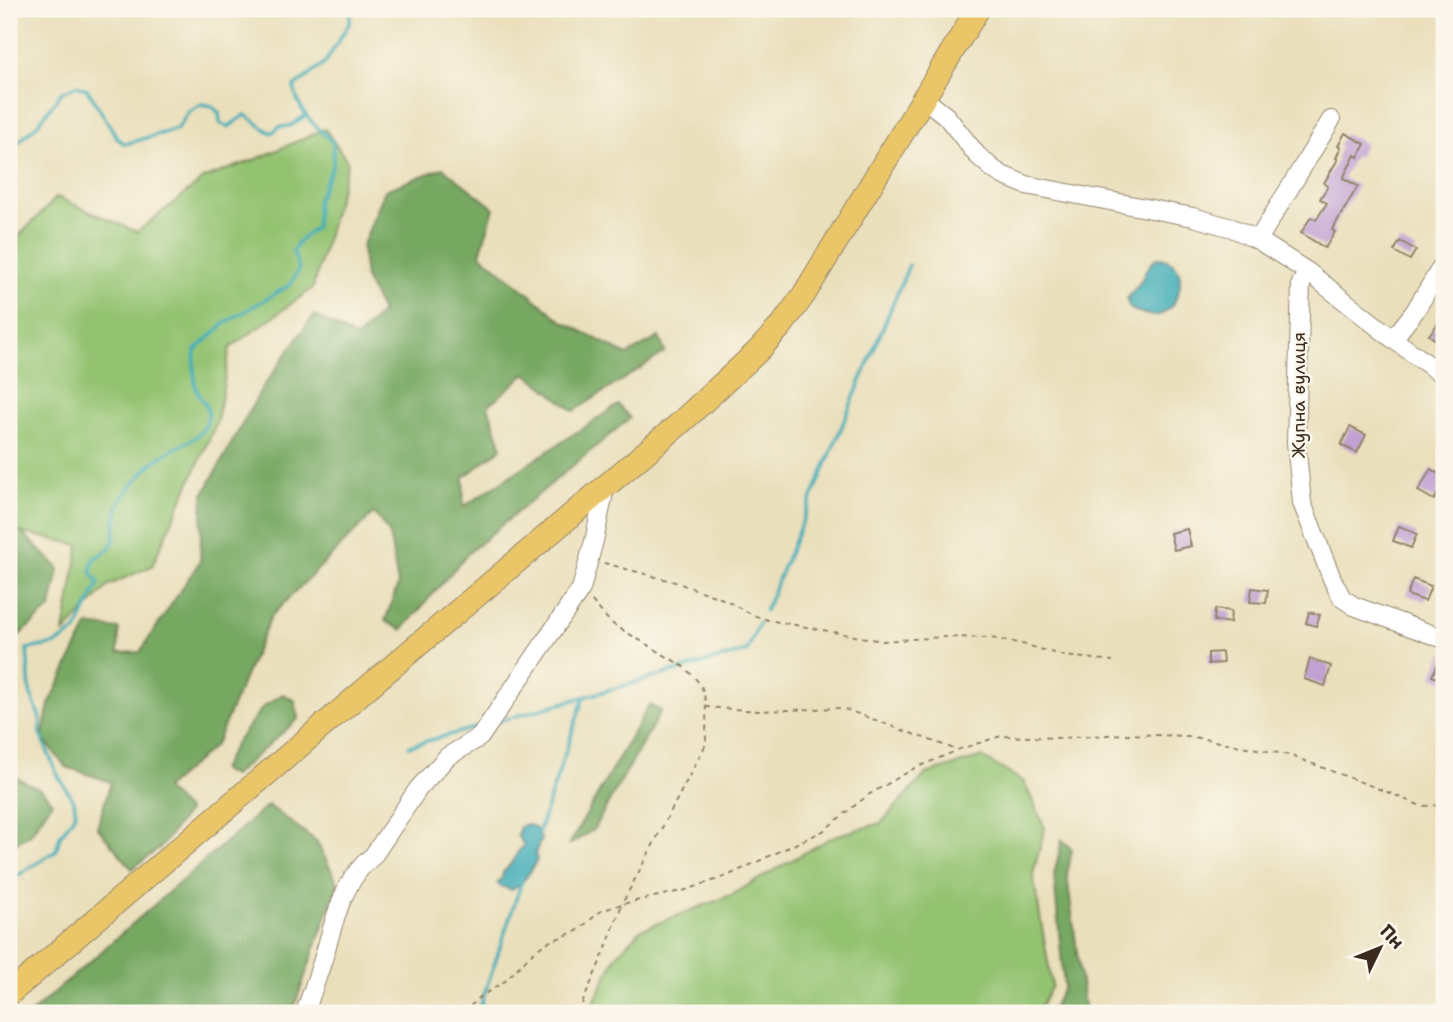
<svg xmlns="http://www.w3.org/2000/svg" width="1453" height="1022" font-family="'Shantell Sans',sans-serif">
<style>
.green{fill:#93c270;stroke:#677647;stroke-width:2}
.forest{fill:#76a862;stroke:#586940;stroke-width:2}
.water{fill:#3cacb6;stroke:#3c6b6a;stroke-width:2}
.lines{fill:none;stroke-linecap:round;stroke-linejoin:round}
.stream{stroke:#3cacb6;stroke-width:3.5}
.building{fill:#c1a0d2}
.minor-casing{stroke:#92846c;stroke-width:20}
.major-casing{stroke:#92846c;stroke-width:25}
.path{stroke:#92846c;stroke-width:2;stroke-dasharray:5 5;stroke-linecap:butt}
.minor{stroke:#fff;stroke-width:18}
.major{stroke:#eac669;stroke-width:23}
.labels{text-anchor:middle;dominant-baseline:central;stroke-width:5;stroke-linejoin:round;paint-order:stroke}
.street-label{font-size:18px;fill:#3b2a1e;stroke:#fbf7ec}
</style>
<rect width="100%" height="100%" fill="#fbf7ec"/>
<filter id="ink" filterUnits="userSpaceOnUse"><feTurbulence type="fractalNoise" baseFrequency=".0143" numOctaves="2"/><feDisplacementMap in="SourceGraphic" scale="14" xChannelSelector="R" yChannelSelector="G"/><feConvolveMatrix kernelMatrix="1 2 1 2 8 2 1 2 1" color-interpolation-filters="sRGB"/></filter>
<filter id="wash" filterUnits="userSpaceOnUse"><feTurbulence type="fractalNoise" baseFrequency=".00686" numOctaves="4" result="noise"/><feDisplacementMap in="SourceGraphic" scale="28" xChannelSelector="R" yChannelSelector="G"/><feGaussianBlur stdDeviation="1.57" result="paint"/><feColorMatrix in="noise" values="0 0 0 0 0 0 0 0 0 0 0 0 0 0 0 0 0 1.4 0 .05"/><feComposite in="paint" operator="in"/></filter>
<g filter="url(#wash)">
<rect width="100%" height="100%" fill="#eadfbb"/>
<g class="green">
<path d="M325,129L348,162L313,288L230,348L217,422L152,566L109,585L64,633L79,545L9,530V300L18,237L57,197L137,232L205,178L259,158Z"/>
<path d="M982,757L1024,782L1045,828L1033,874L1052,986L1037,1013H589L616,956L640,930L731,895L834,836L881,823L926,774Z"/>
</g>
<g class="forest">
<path d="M443,168L494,208L480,254L562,321L627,355L659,337L665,352L574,411L526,373L488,406L502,448L464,477L463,507L618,405L630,418L467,554L402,630L385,621L398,585L389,533L374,513L271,616L216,744L165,789L188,811L161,847L132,869L97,827L111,782L66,767L42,738L49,704L88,625L119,629L118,653L140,652L200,561L203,495L261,390L314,315L357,338L382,312L365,278L362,247L385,190Z"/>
<path d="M9,530L22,532L59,569L51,608L9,644Z"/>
<path d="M283,694L295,701L298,719L233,776L221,770L235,744L263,707Z"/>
<path d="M649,705L661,711L593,830L569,845Z"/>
<path d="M9,774L42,790L52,802L30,835L9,846Z"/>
<path d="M268,805L316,841L338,883L292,1013H277L262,1007L254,1013H31Z"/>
<path d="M1062,840L1072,849L1067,875L1085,1013H1050L1064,987L1054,875Z"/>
</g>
<g class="water">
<path d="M1156,258C1196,258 1180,316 1153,316C1151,316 1144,314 1142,313C1133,311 1128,309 1127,299L1141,281L1148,267Z"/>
<path d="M526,824C536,826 538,831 541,840L535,853L537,860C530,872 524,883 512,890L500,886L497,883L502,878L503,872C513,865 515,853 524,845L517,835L520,827Z"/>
</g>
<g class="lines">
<g class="stream">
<path d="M9,151L38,124L62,92L76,86L87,89L118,139L125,144L177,129L189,111L202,104L212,106L219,113L220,123L228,127L245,115C256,120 260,128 272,133L279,127L290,126L305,116"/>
<path d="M765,611L909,265"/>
<path d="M499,721L747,651L759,623"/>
<path d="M409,746L478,727"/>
<path d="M538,834L584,697"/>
<path d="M9,881L56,851L60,836L76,813L74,801L57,774L40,733L41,721L30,692L27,649L56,644L76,631L99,583L91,572L94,558C124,546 110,530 119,505C122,497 135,481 141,475C147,468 157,459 165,454C180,444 205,439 208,417C210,406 199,398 196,388C193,376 194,364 195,351L225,323L290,285L299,269L293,251L300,240L316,227L317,201L333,165V142C315,126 298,112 294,87L325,63L350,22L351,9"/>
<path d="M478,1013L522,881"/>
</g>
</g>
<g id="blocks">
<g class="building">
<path d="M1345,133L1365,144L1358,157L1355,155L1343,178L1358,186L1332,230L1335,232L1325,248L1301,233L1311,217L1316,220L1327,203L1320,199L1328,186L1324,183L1338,159L1336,158L1341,147L1338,146Z"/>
<path d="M1400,241L1416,250L1410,260L1394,251Z"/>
<path d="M1439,322L1444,326V346L1429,335Z"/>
<path d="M1350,427L1366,435L1357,453L1341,445Z"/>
<path d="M1431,469L1444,477V482L1434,500L1418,491Z"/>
<path d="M1399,526L1417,534L1411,548L1393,541Z"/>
<path d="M1187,529L1191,546L1174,550L1170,533Z"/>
<path d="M1413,579L1431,586L1425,601L1407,595Z"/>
<path d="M1252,588L1268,590L1266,603L1250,602Z"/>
<path d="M1215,609L1231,611L1230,623L1214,621Z"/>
<path d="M1309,612L1320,615L1316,626L1306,623Z"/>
<path d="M1444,651V682L1432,676Z"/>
<path d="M1222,652L1223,663L1208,664V653Z"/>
<path d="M1310,659L1331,666L1325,686L1304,679Z"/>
</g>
</g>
</g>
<g filter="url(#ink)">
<use href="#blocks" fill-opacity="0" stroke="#92846c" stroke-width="2"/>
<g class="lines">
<g class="minor-casing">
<g id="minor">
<path d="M923,98L946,116L977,155L993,169L1002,175L1026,185L1193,217L1232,228L1258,240L1308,272L1393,339L1444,376"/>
<path d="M1258,240L1331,120"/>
<path d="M1308,272L1301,283L1296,442L1302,503L1333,581L1342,598L1354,606L1444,639"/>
<path d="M1393,339L1415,311L1444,263"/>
<path d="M305,1013C311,994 318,976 324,956C334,922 343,879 373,856L418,789L447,757L480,737L581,589L595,537L605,487"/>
</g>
</g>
<g class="major-casing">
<path id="major" d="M9,994L373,683L678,425L757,352L782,325L803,296L978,9"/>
</g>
<g class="path">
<path d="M604,563L675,582L723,599L753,615L768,620L882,641L945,637L991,638L1019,643L1064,656L1113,661"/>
<path d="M705,707L759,711L842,708L957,750L1001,736L1061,738L1123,734L1188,736L1289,755L1382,790L1421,806L1444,805"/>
<path d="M463,1013L480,997L505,981L532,953L546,943L577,931L601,911L622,904L706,744C706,729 708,700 701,686C696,678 689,671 681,665L611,623L591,600"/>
<path d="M578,1013L606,948L622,904L686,890L727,876L823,831L868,795L915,768L956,751"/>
</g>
<use href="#minor" class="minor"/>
<use href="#major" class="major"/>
</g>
</g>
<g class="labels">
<g class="street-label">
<text transform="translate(1299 395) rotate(-90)">Жупна вулиця</text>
</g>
</g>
<rect width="1453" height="1022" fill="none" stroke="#fbf7ec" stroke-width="35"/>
<g transform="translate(1380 948) rotate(47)" stroke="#fbf7ec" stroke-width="5" paint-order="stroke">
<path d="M0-5L12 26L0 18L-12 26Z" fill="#3b2a1e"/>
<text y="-10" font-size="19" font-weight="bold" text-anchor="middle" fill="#3b2a1e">Пн</text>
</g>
</svg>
